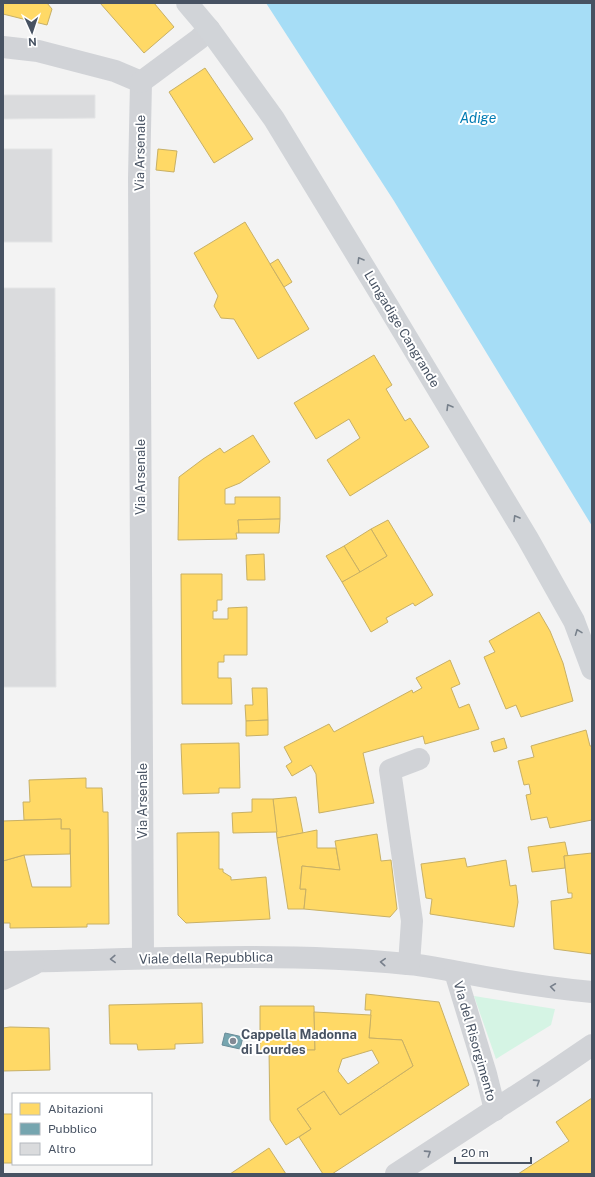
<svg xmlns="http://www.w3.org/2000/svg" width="595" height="1177" font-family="'Public Sans',sans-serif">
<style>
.green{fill:#d5f4e4}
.water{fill:#a6ddf6}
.homes{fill:#ffd966;stroke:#c8b065;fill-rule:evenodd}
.public{fill:#76a5af;stroke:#688c98}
.building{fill:#dadbdd;stroke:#e4e5e6}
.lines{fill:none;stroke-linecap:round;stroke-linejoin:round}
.street{stroke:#d1d3d7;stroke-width:22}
.secondary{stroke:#d1d4d8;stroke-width:22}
.oneway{stroke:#77808b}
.oneway2{stroke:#777f8b}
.poi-dot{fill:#838a95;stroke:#fff;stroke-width:1.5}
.labels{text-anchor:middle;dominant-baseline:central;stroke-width:4;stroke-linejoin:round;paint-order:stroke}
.street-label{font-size:13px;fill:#475262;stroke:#fff}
.poi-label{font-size:13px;font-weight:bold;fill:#475262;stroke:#fff;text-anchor:start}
.water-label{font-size:14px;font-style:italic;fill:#017bb3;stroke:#fff}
</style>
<rect width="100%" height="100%" fill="#f3f3f3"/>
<path class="green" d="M474,996L555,1009L551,1025L496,1059Z"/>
<path class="water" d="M266,3H592V526L394,201Z"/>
<g class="homes">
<path d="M3,3H47L52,9L47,25L3,14Z"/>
<path d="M100,3H154L174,27L144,53Z"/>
<path d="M205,68L253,139L214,163L169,92Z"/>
<path d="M158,149L177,151L174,172L156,170Z"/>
<path d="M245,222L309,329L258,359L234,319L221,318L214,306L218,296L194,253Z"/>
<path d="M278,259L292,282L284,287L270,264Z"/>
<path d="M374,355L392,385L386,389L405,421L410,418L429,447L350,496L327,460L360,438L349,419L316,439L294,403Z"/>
<path d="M253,435L270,462L240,483L225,489V504H235V497H280V519L238,520L239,533H236L237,539L178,540L179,477L203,459L220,448L224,453Z"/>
<path d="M280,519L279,533H239L238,520Z"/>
<path d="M388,520L433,595L415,606L413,603L386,618L388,622L371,632L342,582L387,556L371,529Z"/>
<path d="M371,529L387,556L360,572L344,546Z"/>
<path d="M344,546L360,572L342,582L326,556Z"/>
<path d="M264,554L265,580H247L246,555Z"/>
<path d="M181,574H222V600H217V611H213V619H228V608L247,607V655H224V662H218V678H231L232,704H182Z"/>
<path d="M539,612L550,631L563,663L573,701L521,717L516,705L506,709L484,657L495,652L489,641Z"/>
<path d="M450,660L460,684L451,688L459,708L469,704L479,729L425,744L423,736L363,753L374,803L319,813L316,774L311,765L292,776L286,766L292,762L284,747L329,724L334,732L412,690L413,693L422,688L416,678Z"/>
<path d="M252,688H267L268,720L246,721L245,705H253Z"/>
<path d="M268,720V735L246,736V721Z"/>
<path d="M586,730L590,746H592V820L550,828L547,817L531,820L526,795L531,794L529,784L524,785L518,761L534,757L531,746Z"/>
<path d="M504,738L507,748L494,752L491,742Z"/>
<path d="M239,743L240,788H219V793L183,794L181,744Z"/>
<path d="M86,778V788H102L103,812H108L109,924H87V927L10,928V923H3V861L24,855L32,887H71L70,829H61V819L24,820L23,802H30L29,780Z"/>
<path d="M296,797L303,833L277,838L273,799Z"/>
<path d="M252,799H273L277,832L233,833L232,813L252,812Z"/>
<path d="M61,819V829H70V854L24,855L3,861V821Z"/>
<path d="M317,830V848H336L340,870L302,866L300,889H306L304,909H288L277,838Z"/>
<path d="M219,832V869H223V872L231,877V880L266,877L270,919L186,923L178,915L177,833Z"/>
<path d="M377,834L381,861L391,860L397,909L390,917L304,909L306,889H300L302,866L340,870L335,841Z"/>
<path d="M565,842L568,856H564L565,868L532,872L528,847Z"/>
<path d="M592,853V954L554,949L551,901L572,898V893H568L564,856Z"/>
<path d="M465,858L467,867L506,860L510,886L516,885L518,902L514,927L430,914L432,899L426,898L421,864Z"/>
<path d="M366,994L439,1002L469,1085L332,1174H323L299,1137L311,1129L297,1109L324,1091L340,1115L413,1066L402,1040L369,1038L371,1010H365Z"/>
<path d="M202,1003L203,1043L175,1044V1049L138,1050L137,1044H110L109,1005Z"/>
<path d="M260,1006H314L315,1050L260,1051Z"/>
<path d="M314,1012L371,1015L369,1038L402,1040L413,1066L340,1115L324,1091L297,1109L311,1129L286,1145L270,1120L269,1050H315ZM372,1050L379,1063L348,1084L338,1071L342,1059Z"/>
<path d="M10,1027L49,1028L50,1070L3,1071V1028Z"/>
<path d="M592,1098V1174H518L569,1141L556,1122Z"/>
<path d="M3,1114H13L12,1163H3Z"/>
<path d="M269,1148L286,1174H230Z"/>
</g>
<path class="public" d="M225,1033L243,1037L240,1049L222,1045Z"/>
<g class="building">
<path d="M3,95H95V118L3,119Z"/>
<rect x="3" y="149" width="49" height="93"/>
<path d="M3,288H55L56,687H3Z"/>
</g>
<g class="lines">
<g class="street">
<path d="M3,47L38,51L115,71L141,82"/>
<path d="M141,82L139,178L143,958"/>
<path d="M141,82L199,39L209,29"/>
<path d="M3,962C138,960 273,951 407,964C426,965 445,970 464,973C506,981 549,988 592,992"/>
<path d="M409,964L412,921L390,770L419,759"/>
<path d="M455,972L486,1074L495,1110"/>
<path d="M3,979L34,964"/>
<path d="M396,1174L551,1073L592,1045"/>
</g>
<path class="secondary" d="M187,3L209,29L274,119L386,303L528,539L574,621L592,669"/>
</g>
<defs><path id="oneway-chevron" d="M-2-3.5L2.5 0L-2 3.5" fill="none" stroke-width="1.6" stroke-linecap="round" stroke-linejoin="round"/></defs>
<g class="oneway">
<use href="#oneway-chevron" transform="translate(360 260) rotate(-121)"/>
<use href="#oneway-chevron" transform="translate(449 407) rotate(-121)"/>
<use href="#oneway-chevron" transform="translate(516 518) rotate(-121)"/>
<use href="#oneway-chevron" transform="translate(578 632) rotate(-111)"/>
</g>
<g class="oneway2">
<use href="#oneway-chevron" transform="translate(113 959) rotate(178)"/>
<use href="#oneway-chevron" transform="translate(383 962) rotate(-176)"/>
<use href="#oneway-chevron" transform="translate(553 987) rotate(-172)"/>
<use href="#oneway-chevron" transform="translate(537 1082) rotate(-33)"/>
<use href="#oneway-chevron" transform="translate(428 1153) rotate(-33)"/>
</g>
<circle class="poi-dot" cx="233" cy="1041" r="4"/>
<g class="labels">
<g class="street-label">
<text transform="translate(140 153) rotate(-89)">Via Arsenale</text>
<text transform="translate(402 329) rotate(59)">Lungadige Cangrande</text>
<text transform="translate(140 477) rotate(-90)">Via Arsenale</text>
<text transform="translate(142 801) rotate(-90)">Via Arsenale</text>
<text transform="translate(206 958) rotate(-1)">Viale della Repubblica</text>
<text transform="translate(475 1041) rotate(74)">Via del Risorgimento</text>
</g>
<g class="poi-label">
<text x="241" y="1034">Cappella Madonna<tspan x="241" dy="15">di Lourdes</tspan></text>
</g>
<g class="water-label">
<text x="478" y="118">Adige</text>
</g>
</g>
<rect width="595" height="1177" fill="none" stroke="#475262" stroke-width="8"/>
<rect x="12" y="1093" width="140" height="72" fill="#ffffff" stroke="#b5bac0"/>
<rect x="20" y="1103" width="20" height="12" fill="#ffd966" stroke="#b5bac0"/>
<text x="48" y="1113" font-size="12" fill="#475262">Abitazioni</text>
<rect x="20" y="1123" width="20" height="12" fill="#76a5af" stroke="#b5bac0"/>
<text x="48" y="1133" font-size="12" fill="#475262">Pubblico</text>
<rect x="20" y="1143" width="20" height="12" fill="#dadbdd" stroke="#b5bac0"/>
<text x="48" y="1153" font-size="12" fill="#475262">Altro</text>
<g transform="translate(32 32) rotate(177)" stroke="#ffffff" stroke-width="3" paint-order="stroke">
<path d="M0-3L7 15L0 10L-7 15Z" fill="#475262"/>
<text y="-6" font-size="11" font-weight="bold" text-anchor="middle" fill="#475262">N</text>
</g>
<path d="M455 1157v6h76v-6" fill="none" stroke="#475262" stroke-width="2"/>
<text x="461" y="1157" font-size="12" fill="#475262" stroke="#ffffff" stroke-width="3" paint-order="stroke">20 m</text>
</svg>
